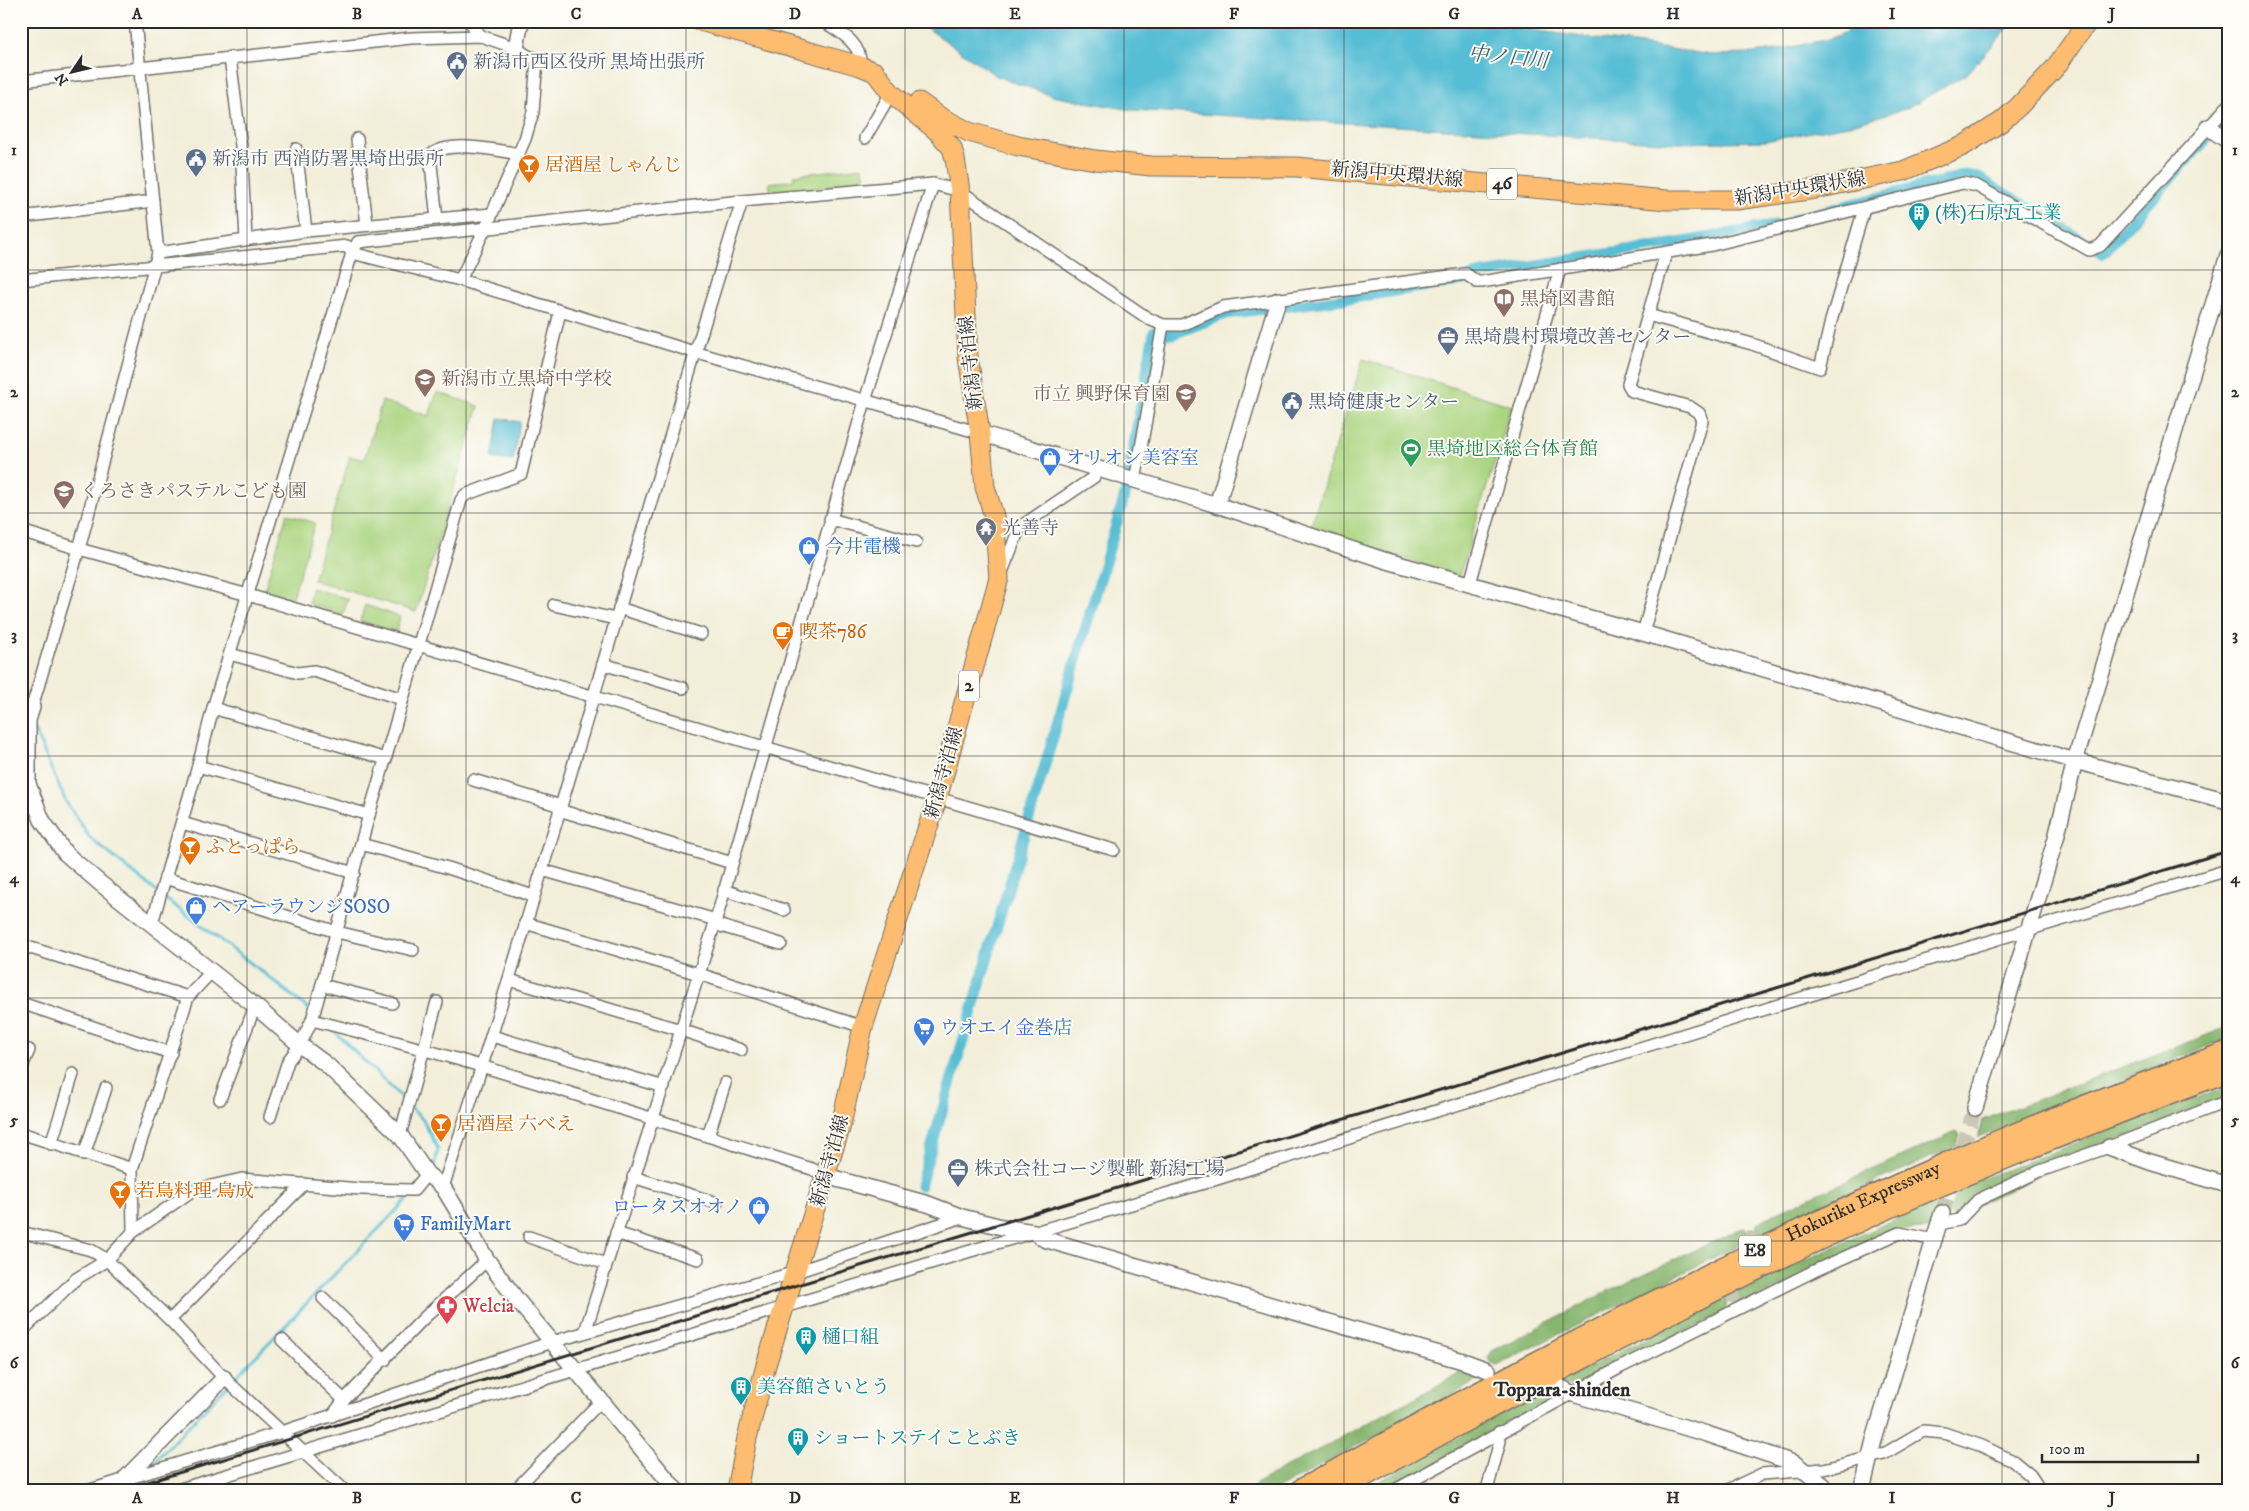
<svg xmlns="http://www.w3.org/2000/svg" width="2249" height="1511" font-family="'IM FELL DW Pica','Noto Serif JP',serif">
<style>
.green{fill:#aad47f;stroke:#6a8055}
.forest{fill:#87b66e;stroke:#59704c}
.water{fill:#57bed4;stroke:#417480}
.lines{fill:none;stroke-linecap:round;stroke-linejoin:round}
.stream{stroke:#57bed4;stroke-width:3}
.canal{stroke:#57bed4;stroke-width:11}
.minor-tunnel{stroke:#cac7b6;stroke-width:11;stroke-dasharray:11 5.5;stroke-linecap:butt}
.tertiary-tunnel{stroke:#cac7b6;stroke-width:15;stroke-dasharray:15 8;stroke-linecap:butt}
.minor-casing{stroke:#716f68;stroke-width:14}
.tertiary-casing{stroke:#716f68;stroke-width:18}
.primary-casing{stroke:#716f68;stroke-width:21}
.motorway-casing{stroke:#716f68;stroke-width:24}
.minor{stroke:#fff;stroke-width:11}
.tertiary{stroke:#fff;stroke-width:15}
.primary{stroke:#febc70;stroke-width:19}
.motorway{stroke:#febc70;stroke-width:21}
.rail{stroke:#2b2b2b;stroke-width:3}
.grid{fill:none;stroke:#2b2b2b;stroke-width:1;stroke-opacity:0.55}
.labels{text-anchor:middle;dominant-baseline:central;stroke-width:4;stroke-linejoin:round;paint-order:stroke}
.shield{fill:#fdfcf7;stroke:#6a6a68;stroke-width:1}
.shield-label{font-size:18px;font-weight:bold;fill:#2b2b2b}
.service-label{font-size:19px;fill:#4e5e75;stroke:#fdfcf7;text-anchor:start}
.food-label{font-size:19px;fill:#c56008;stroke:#fdfcf7;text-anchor:start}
.street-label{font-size:19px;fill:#2b2b2b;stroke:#fdfcf7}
.culture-label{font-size:19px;fill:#0d838f;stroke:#fdfcf7;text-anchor:start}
.education-label{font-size:19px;fill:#785e54;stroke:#fdfcf7;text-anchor:start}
.leisure-label{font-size:19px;fill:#27864d;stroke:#fdfcf7;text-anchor:start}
.shop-label{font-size:19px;fill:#366cbe;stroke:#fdfcf7;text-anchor:start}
.worship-label{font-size:19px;fill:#5b616d;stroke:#fdfcf7;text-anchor:start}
.health-label{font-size:19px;fill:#be3a42;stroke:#fdfcf7;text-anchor:start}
.water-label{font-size:20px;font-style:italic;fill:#3a5e66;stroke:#fdfcf7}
.neighbourhood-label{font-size:20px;font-weight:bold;fill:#2b2b2b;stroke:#fdfcf7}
.neatline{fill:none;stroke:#2b2b2b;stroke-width:2}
.grid-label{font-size:16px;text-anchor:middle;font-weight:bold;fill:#2b2b2b}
</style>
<rect width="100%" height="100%" fill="#fdfcf7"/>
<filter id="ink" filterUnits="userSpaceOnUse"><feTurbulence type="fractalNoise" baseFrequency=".02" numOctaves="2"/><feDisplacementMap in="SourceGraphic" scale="10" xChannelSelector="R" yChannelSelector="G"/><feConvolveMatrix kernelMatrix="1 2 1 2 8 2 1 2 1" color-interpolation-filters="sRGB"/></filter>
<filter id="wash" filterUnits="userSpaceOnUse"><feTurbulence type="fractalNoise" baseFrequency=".0096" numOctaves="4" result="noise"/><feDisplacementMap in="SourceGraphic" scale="20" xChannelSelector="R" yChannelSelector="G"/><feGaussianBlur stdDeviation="1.12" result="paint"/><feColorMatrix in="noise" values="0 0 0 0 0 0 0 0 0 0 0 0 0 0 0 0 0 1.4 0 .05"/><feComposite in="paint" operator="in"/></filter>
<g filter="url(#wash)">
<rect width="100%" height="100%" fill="#f2eed9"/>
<g class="green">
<path d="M863,167L865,182L771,193L769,183L794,180V175Z"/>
<path d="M1363,359L1512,406L1459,576L1310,529Z"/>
<path d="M437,392L479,406L416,612L313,580L350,456L364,460L382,401L429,416Z"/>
<path d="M287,514L315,523L291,603L263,594Z"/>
<path d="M312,588L348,599L343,615L308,603Z"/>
<path d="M365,605L400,617L396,632L360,621Z"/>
</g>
<g class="forest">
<path d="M2228,1027V1038L1978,1137L1983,1120Z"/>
<path d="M2228,1086V1097L2111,1142L1960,1212L1952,1216L1947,1215L1960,1187Z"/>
<path d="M1956,1132L1960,1134L1957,1146L1804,1213L1756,1237L1757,1223L1782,1210Z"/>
<path d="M1939,1199L1930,1229L1899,1230L1734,1309L1738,1291Z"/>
<path d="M1742,1228L1749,1231L1745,1242L1497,1365L1490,1362L1488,1358L1492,1351L1608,1291Z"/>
<path d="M1728,1296L1725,1312L1576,1387L1559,1383Z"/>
<path d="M1468,1369L1476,1371L1481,1379L1275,1490H1254L1253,1488L1257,1483Z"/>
<path d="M1551,1389L1552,1396L1546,1405L1389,1490H1363L1533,1396Z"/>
</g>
<g class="water">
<path d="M917,21H1440L1503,26L1713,55L1746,54L1783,49L1832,38L1871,21H2014L1967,74L1905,109L1848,125L1765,141L1677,143L1132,110L1056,97L998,77Z"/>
<path d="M499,418L520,422L513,461L492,458Z"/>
</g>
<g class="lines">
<g class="stream">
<path d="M21,704L26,713"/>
<path d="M34,729L66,802L90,838L157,892"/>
<path d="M162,896L265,974L311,1011"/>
<path d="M333,1030L407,1103"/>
<path d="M411,1108L423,1120L438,1149L434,1168L431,1171"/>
<path d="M148,1468L413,1193"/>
<path d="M127,1490L137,1480"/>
</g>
<g class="canal">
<path d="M1795,219L1966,175L1979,178L2103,253L2228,115"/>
<path d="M920,1186L1125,495L1154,332L1173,334L1225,314L1352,298L1463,280L1478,274L1684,242L1775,225"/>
</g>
</g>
</g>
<g filter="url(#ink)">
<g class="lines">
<g class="minor-tunnel">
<path d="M1744,1258L1752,1230"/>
<path d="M1732,1303L1739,1278"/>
</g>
<path class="tertiary-tunnel" d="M1942,1213L1975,1108"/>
<g class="minor-casing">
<g id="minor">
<path d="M469,21L481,36"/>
<path d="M823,21C839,32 863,43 860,66"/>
<path d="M230,57L241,146L246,239"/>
<path d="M21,81L411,38L481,36L516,48L528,56L537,59L533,112L525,139L487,225L460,280"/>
<path d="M865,138L891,93"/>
<path d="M357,139L367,225"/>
<path d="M296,149L306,231"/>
<path d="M21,217L153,201"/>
<path d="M437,219L430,156C447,139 497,150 519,154"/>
<path d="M158,253L306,231L492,214"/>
<path d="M21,280L347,246L352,253L460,280L694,352L980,433"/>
<path d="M1648,315L1752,344L1820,368L1831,321L1864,209"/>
<path d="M1135,481L1163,325"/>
<path d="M830,519L916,542"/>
<path d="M21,531L79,549L248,595L1114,850"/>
<path d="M1002,572L1020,527L1094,477L1097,470"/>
<path d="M1470,583L1560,269"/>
<path d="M554,605L615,619"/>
<path d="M619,608L701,634"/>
<path d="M1643,633L1702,421L1699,413L1690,407L1632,391L1628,384L1666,253"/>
<path d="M230,654L298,673L314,671L402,699"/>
<path d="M603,664L683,688"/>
<path d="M32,707L79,549L158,253L135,21"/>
<path d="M213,708L386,759"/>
<path d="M198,766L369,815"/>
<path d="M473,780L561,806"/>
<path d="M559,810L732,863"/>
<path d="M182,823L354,873"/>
<path d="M361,844L448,868L533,896"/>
<path d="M542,870L716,920"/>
<path d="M165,878L337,932L413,950"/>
<path d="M724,890L784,910"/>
<path d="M152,923L198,766L213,708L352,253L358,242L742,201L933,184L960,191L1149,319L1163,325H1182L1223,307L1450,276L1466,274L1477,282H1481L1712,245L1963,183L1977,186L2089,250L2100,246L2228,106"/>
<path d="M525,923L699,974L863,1027"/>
<path d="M714,924L781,944"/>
<path d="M21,945L188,997"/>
<path d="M509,980L681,1030L741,1050"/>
<path d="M322,985L392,1003"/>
<path d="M21,1003L171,1053"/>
<path d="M312,1020C481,1062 646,1117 812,1169L826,1176"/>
<path d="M492,1036L664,1087"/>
<path d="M21,1069L29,1050"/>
<path d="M220,1099L255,1006"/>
<path d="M270,1117L288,1061L300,1045L312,1020L369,815L461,500L465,495L521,474L560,312"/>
<path d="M21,1133L132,1169"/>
<path d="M400,1135L437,1002"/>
<path d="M708,1136L725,1083"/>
<path d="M51,1144L73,1074"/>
<path d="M84,1155L106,1088"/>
<path d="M633,1177L717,1203"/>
<path d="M443,1187C550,861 639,529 742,201"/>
<path d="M1939,1224L1959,1220L1978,1200L2040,1171L2109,1147L2228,1101"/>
<path d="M21,1232L91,1250L107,1260L170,1320L224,1378L344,1490"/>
<path d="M133,1232L132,1169L188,997L211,972"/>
<path d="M616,1233L698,1259"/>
<path d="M529,1237L606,1264"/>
<path d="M323,1298L385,1360"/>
<path d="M170,1320L304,1184"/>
<path d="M21,1332L76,1279L107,1260L133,1232L193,1190L242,1179L360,1189L414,1190L427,1174"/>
<path d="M585,1332L716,920L865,401L933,184"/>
<path d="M282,1340L344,1400"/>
<path d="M332,1416L344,1400L424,1318L487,1260"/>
<path d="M90,1490L282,1432L552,1342L796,1272L962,1217"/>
<path d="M177,1490L997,1243L1204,1183L1824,991L2228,870"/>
<path d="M515,1490L601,1401"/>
<path d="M1395,1490L1621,1367L1814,1271L1899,1233L1935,1240"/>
<path d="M1487,1490L1500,1441L1499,1432"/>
<path d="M1728,1490L1762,1474L1824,1469L1884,1454L1923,1431L1944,1433L1982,1446L2013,1461L2030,1475L2040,1490"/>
</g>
</g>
<g class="tertiary-casing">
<g id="tertiary">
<path d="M516,48L521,21"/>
<path d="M2208,127L2228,141"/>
<path d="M980,433L1217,505L1384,560L1643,633L2075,761L2228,801"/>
<path d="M1217,505L1278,300"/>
<path d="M32,707L28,720V784L42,820L65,853L101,884L255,1006L300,1045L327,1065L400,1135L427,1174L443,1187L487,1260L517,1300L676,1490"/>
<path d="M1975,1108L2056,838L2075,761L2228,255"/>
<path d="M2109,1147L2150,1162L2228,1185"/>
<path d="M826,1176L928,1204L962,1217L1002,1227L1034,1232L1044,1239L1463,1361L1488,1370"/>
<path d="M1560,1387L1573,1394L1707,1434L1794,1463L1823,1485L1825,1490"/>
<path d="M114,1490L224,1378"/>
<path d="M1862,1490L1874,1440L1942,1213"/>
</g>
</g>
<g class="primary-casing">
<g id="primary">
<path d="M700,21L860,66L875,72L891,93L937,131L952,148L955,159L960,191L968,357L980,433L985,487L994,516L999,578L937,799L863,1027L841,1125L766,1365L747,1438L737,1490"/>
<path d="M919,102L940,117L969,132L1018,146L1095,160L1151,166L1296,167L1667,200H1737L1815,189L1903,171L1963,146L2001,122L2018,107L2055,68L2088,21"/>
</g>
</g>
<g class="motorway-casing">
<g id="motorway">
<path id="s1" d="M1301,1490C1511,1373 1725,1261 1945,1164C2038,1123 2133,1087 2228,1052"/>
<path d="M1338,1490C1481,1411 1625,1334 1771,1262C1920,1190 2073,1129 2228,1071"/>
</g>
</g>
<use href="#minor" class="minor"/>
<use href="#tertiary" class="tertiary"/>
<use href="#primary" class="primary"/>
<use href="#motorway" class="motorway"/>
<path class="rail" d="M122,1490L2228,851"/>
</g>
</g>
<path class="grid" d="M247,21V1490M466,21V1490M686,21V1490M905,21V1490M1124,21V1490M1344,21V1490M1563,21V1490M1783,21V1490M2002,21V1490M21,270H2228M21,513H2228M21,756H2228M21,998H2228M21,1241H2228"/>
<defs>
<g id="civic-pin" transform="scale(1.125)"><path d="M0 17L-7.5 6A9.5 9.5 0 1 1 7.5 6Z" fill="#5c6f8a" stroke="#fdfcf7"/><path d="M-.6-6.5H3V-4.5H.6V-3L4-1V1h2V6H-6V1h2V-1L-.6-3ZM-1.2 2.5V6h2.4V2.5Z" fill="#fff"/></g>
<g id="bar-pin" transform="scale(1.125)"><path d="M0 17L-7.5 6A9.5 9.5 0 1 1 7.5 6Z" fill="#e8710a" stroke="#fdfcf7"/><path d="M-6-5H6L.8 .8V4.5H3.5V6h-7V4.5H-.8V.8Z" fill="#fff"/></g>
<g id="building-pin" transform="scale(1.125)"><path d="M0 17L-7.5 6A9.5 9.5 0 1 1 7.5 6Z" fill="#0f9aa8" stroke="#fdfcf7"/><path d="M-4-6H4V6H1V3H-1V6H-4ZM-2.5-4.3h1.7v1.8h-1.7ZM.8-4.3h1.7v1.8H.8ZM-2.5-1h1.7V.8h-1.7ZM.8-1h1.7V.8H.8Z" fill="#fff"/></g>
<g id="library-pin" transform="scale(1.125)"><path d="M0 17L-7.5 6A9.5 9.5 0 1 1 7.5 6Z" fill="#8d6e63" stroke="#fdfcf7"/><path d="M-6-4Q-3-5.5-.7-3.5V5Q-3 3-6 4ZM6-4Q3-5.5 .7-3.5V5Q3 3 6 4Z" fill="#fff"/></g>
<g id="office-pin" transform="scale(1.125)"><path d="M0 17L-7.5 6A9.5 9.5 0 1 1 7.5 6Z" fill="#5c6f8a" stroke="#fdfcf7"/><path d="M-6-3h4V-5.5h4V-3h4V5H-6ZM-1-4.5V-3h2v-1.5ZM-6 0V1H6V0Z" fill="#fff"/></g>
<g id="school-pin" transform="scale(1.125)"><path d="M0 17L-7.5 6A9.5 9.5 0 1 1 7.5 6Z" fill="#8d6e63" stroke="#fdfcf7"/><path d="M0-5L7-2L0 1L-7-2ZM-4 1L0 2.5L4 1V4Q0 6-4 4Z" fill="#fff"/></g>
<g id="stadium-pin" transform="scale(1.125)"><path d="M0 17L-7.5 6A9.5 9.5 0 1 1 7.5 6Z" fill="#2e9e5b" stroke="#fdfcf7"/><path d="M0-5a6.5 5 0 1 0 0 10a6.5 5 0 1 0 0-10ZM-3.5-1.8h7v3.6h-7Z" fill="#fff"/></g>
<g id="shop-pin" transform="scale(1.125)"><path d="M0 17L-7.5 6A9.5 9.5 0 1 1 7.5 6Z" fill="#3f7fe0" stroke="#fdfcf7"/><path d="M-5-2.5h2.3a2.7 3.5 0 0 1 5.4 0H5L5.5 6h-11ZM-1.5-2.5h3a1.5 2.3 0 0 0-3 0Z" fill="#fff"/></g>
<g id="temple-pin" transform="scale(1.125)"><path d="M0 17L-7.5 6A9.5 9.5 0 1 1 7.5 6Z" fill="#6b7280" stroke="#fdfcf7"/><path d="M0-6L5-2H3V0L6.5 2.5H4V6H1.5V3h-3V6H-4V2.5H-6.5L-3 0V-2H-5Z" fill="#fff"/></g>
<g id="cafe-pin" transform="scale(1.125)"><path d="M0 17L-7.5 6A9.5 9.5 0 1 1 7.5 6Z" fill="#e8710a" stroke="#fdfcf7"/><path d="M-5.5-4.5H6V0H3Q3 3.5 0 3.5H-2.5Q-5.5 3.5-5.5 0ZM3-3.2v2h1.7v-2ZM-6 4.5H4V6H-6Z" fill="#fff"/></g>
<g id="supermarket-pin" transform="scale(1.125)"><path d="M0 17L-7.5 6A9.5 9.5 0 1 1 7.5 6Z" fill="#3f7fe0" stroke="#fdfcf7"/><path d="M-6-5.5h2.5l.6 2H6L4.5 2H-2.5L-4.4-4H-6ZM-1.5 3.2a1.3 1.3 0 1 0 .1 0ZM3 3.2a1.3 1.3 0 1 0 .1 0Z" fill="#fff"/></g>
<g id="pharmacy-pin" transform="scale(1.125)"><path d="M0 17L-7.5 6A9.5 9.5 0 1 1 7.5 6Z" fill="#e0444e" stroke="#fdfcf7"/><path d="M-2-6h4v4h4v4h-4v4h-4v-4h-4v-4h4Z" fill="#fff"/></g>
</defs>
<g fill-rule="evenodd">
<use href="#civic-pin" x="457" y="62"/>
<use href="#civic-pin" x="196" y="159"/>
<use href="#bar-pin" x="529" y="165"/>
<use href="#building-pin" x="1919" y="213"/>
<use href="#library-pin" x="1504" y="299"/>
<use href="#office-pin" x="1448" y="337"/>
<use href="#school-pin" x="425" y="379"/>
<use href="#school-pin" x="1186" y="394"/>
<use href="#civic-pin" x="1292" y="402"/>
<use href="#stadium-pin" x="1411" y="449"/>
<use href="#shop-pin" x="1050" y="458"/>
<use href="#school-pin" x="64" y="491"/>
<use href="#temple-pin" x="986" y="528"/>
<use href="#shop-pin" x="809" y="547"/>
<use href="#cafe-pin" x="783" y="632"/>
<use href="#bar-pin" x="190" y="847"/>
<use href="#shop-pin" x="196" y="907"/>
<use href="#supermarket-pin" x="924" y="1028"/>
<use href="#bar-pin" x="441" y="1124"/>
<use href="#office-pin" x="958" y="1169"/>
<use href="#bar-pin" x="120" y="1191"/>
<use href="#shop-pin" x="759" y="1207"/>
<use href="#supermarket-pin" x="404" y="1224"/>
<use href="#pharmacy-pin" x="447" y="1306"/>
<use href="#building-pin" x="806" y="1337"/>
<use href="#building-pin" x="741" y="1387"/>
<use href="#building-pin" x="798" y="1438"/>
</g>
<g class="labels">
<g class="shield">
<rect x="1487" y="168.5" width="30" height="31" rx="4"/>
<rect x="959" y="670.5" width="20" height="31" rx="4"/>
<rect x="1739" y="1235.5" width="32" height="31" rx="4"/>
</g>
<g class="shield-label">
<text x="1502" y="184">46</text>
<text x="969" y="686">2</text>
<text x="1755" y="1251">E8</text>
</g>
<g class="service-label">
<text x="473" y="62">新潟市西区役所 黒埼出張所</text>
<text x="212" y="159">新潟市 西消防署黒埼出張所</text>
<text x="1464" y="337">黒埼農村環境改善センター</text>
<text x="1308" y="402">黒埼健康センター</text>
<text x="974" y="1169">株式会社コージ製靴 新潟工場</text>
</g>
<g class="food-label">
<text x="545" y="165">居酒屋 しゃんじ</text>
<text x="799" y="632">喫茶786</text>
<text x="206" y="847">ふとっぱら</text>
<text x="457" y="1124">居酒屋 六べえ</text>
<text x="136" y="1191">若鳥料理 鳥成</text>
</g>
<g class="street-label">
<text transform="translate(1397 175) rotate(5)">新潟中央環状線</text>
<text transform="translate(1800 189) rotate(-9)">新潟中央環状線</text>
<text transform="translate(971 363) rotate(-96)">新潟寺泊線</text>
<text transform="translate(944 773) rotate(-74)">新潟寺泊線</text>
<text transform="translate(830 1161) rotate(-74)">新潟寺泊線</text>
<text stroke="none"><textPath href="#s1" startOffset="632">Hokuriku Expressway</textPath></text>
</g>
<g class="culture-label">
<text x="1935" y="213">(株)石原瓦工業</text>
<text x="822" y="1337">樋口組</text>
<text x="757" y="1387">美容館さいとう</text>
<text x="814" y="1438">ショートステイことぶき</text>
</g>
<g class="education-label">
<text x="1520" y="299">黒埼図書館</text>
<text x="441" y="379">新潟市立黒埼中学校</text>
<text x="1170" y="394" text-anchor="end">市立 興野保育園</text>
<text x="80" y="491">くろさきパステルこども園</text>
</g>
<g class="leisure-label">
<text x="1427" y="449">黒埼地区総合体育館</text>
</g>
<g class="shop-label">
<text x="1066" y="458">オリオン美容室</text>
<text x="825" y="547">今井電機</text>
<text x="212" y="907">ヘアーラウンジSOSO</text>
<text x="940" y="1028">ウオエイ金巻店</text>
<text x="743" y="1207" text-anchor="end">ロータスオオノ</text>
<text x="420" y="1224">FamilyMart</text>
</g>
<g class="worship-label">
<text x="1002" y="528">光善寺</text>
</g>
<g class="health-label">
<text x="463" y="1306">Welcia</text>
</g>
<g class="water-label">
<text transform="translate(1508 58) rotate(6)">中ノ口川</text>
</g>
<g class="neighbourhood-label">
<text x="1562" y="1390">Toppara-shinden</text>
</g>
</g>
<rect width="2249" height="1511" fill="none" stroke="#fdfcf7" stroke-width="55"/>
<g transform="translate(72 72) rotate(235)" stroke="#fdfcf7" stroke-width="4" paint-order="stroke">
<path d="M0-4L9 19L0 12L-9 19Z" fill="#2b2b2b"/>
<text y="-8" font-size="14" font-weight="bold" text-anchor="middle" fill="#2b2b2b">N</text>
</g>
<path d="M2042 1454v8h156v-8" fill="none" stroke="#2b2b2b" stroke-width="2.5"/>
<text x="2049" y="1454" font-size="15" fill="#2b2b2b" stroke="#fdfcf7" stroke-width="4" paint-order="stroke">100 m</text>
<rect x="28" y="28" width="2194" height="1456" class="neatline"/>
<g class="grid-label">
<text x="137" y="19">A</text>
<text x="357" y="19">B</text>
<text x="576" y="19">C</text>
<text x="795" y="19">D</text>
<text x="1015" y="19">E</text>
<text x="1234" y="19">F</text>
<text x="1454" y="19">G</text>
<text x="1673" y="19">H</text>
<text x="1892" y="19">I</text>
<text x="2112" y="19">J</text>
<text x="14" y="155">1</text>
<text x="2235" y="155">1</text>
<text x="14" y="397">2</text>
<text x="2235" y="397">2</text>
<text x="14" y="640">3</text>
<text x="2235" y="640">3</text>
<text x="14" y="883">4</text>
<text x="2235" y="883">4</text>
<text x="14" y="1125">5</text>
<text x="2235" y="1125">5</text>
<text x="14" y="1368">6</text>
<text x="2235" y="1368">6</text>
<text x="137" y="1503">A</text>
<text x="357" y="1503">B</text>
<text x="576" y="1503">C</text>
<text x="795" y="1503">D</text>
<text x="1015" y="1503">E</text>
<text x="1234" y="1503">F</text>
<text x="1454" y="1503">G</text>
<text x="1673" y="1503">H</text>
<text x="1892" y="1503">I</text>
<text x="2112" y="1503">J</text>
</g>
</svg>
